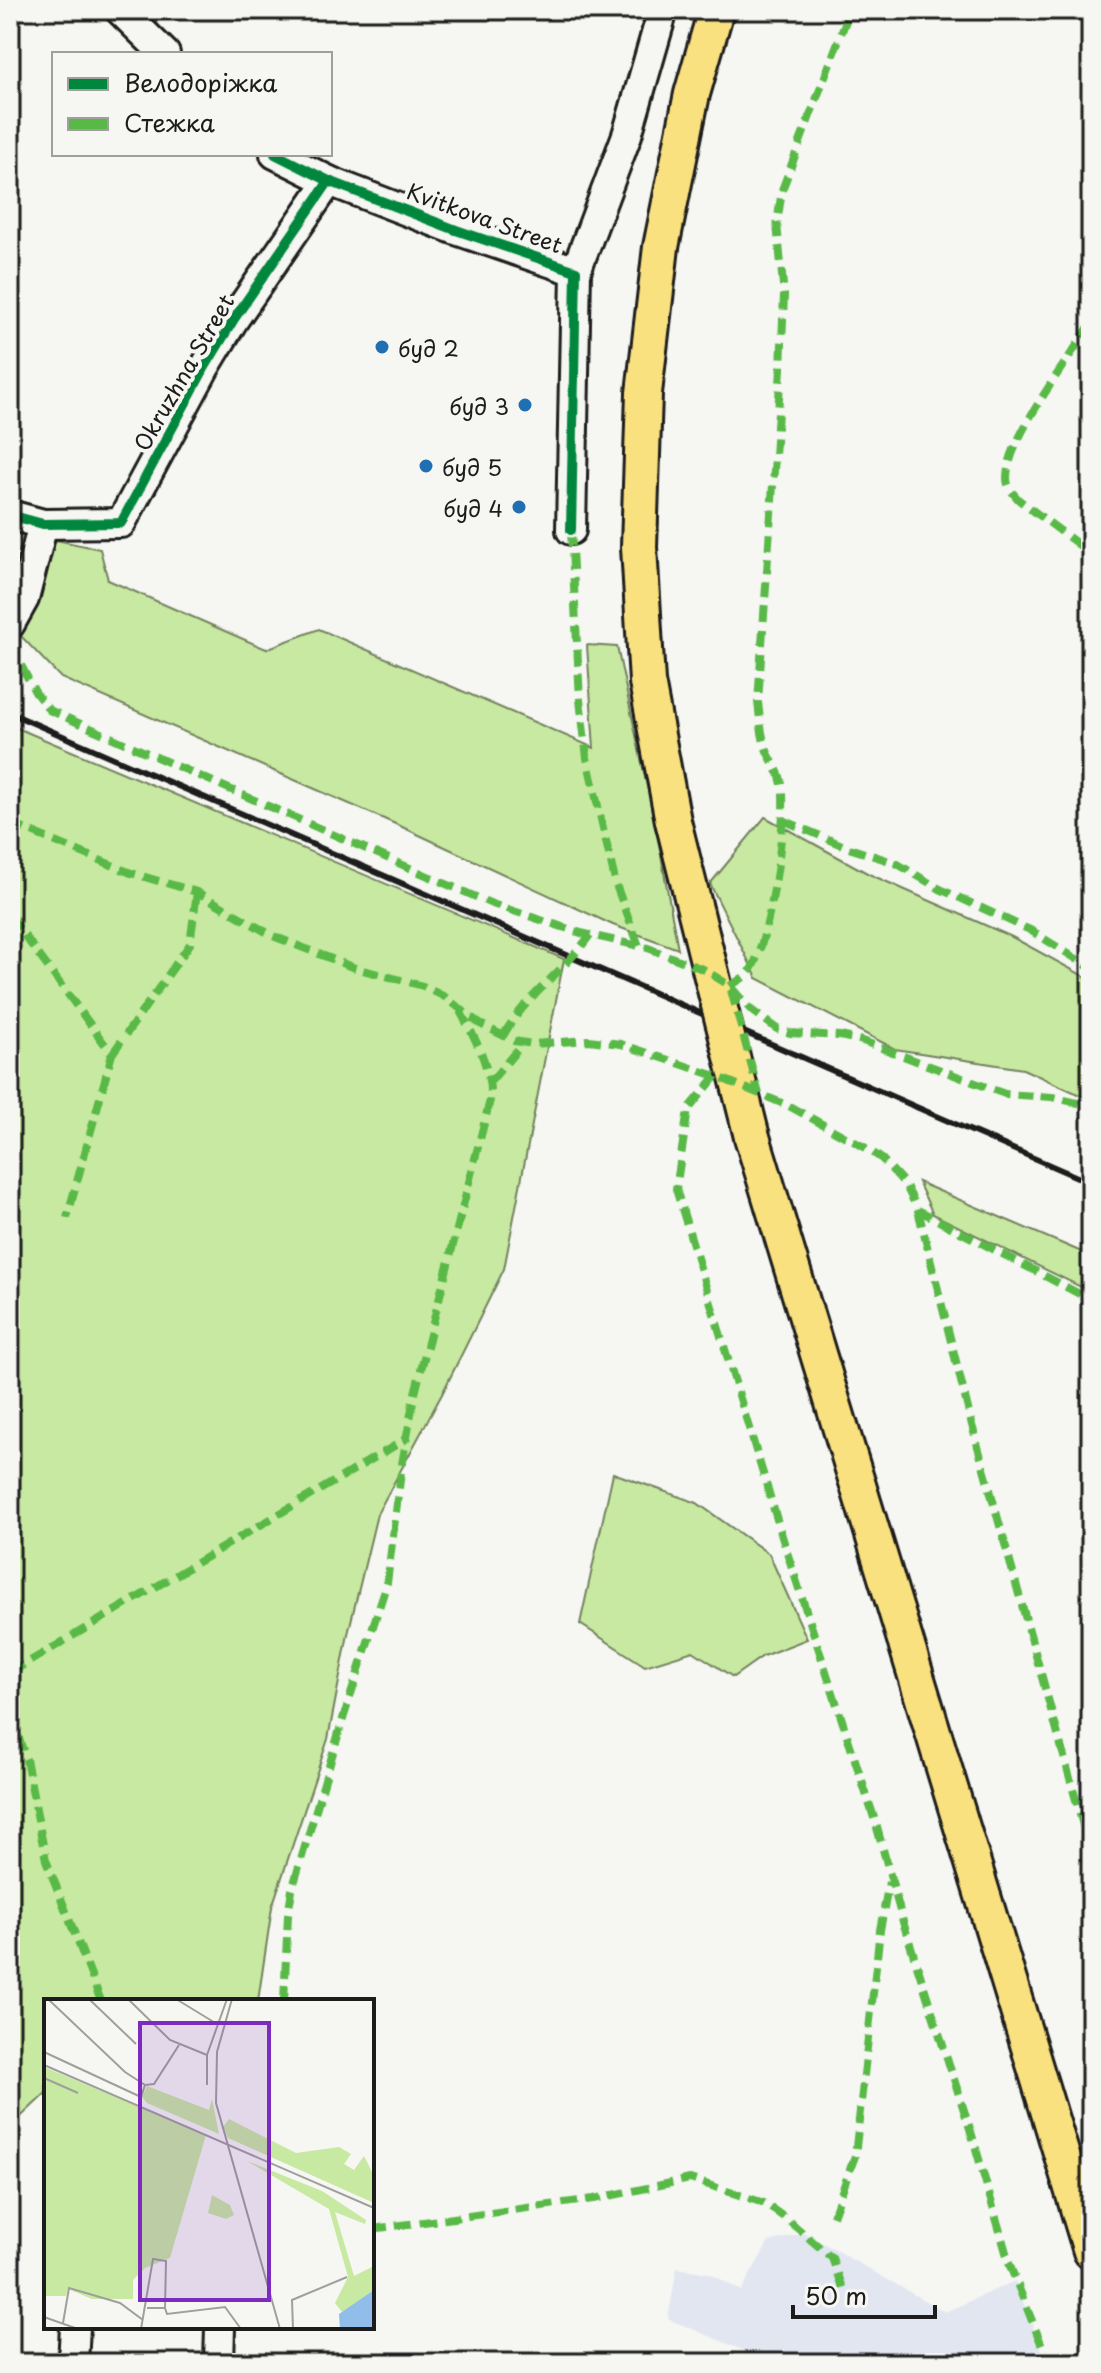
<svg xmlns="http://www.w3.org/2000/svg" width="1101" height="2373" font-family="'Playpen Sans',sans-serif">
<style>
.built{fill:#e1e6f1}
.green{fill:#c8e9a1;stroke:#72825e;stroke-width:2}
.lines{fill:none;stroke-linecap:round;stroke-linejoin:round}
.minor-casing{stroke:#1c1c1c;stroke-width:34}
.major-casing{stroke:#1c1c1c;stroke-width:40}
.minor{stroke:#f6f6f2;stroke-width:28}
.major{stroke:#fae180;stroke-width:34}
.rail{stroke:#1c1c1c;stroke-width:6}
.major-bridge-casing{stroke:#1c1c1c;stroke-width:40;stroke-linecap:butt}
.major-bridge{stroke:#fae180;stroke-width:34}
.quiet{stroke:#58b947;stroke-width:8;stroke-dasharray:16 8;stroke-linecap:butt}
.cycleway-casing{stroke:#f6f6f2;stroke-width:15}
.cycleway{stroke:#00873e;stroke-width:10}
.poi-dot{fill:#1f6fb2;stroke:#f6f6f2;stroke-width:3}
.labels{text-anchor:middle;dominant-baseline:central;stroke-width:8;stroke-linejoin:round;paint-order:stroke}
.street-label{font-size:22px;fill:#1c1c1c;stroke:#f6f6f2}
.poi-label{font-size:22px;fill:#1c1c1c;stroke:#f6f6f2;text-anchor:start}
.inset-road{fill:none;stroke:#9f9f9c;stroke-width:2}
.view{fill:#7b2cbf;fill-opacity:0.15;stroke:#7b2cbf;stroke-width:4}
.inset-edge{fill:none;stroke:#1c1c1c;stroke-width:4}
</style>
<rect width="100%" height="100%" fill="#f6f6f2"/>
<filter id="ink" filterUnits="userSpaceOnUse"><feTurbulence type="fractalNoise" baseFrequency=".0125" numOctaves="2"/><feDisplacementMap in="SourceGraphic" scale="16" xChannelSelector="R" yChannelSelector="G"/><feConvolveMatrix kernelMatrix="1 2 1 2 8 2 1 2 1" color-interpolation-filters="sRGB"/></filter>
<g filter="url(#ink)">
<path class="built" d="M805,2233L945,2312L1015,2281L1047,2363H744L743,2350L668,2319L677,2268L709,2273L741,2291L769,2242Z"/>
<g class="green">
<path d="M56,540L100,549L108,580L266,649L319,629L594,748L587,645L617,647L657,833L678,949L613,925L400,826L61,678L20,635Z"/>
<path d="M10,725L564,959L504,1269L442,1394L377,1514L348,1634L328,1739L272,1907L258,2001H46V2093L10,2127Z"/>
<path d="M765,817L869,874L1012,937L1091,980V1100L1023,1069L895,1049L757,978L710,884Z"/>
<path d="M918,1182L1091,1256V1292L933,1214Z"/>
<path d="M613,1473L697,1503L769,1554L807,1639L763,1656L733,1677L693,1651L645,1666L580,1624Z"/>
</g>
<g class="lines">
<g class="minor-casing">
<g id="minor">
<path d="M120,10L165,54"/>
<path d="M275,154L329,181L456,230L576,271L571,530"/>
<path d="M576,271L627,135L663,10"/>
<path d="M10,515L43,524L121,523L205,367L234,319L329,181"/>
<path d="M10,624L24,599L43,524"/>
<path d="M73,2363L75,2327"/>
<path d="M219,2363L220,2327"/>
</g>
</g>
<g class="major-casing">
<g id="major">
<path d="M673,821L647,682L639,547L644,393L661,247L692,94L716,10"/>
<path d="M752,1137L1091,2251"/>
</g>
</g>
<use href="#minor" class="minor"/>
<use href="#major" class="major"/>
<path class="rail" d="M10,713L1091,1183"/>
<g class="major-bridge-casing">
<path id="major-bridge" d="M673,821L752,1137"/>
</g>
<use href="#major-bridge" class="major-bridge"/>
<g class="quiet">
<path d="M1091,324C1069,359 1007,439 1007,478C1007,488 1013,493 1019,500L1091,554"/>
<path d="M571,530L580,700L587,758L616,885L639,946"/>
<path d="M10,644L35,692L49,710L492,904L581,933L648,948L705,970L730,986L750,1009L777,1029L790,1033L840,1036L863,1041L1005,1094L1052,1097L1091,1106"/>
<path d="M783,820L849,848L896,863L940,889L1030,930L1091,968"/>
<path d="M10,823L131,873L197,892L273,936L352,967L423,986L445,997L480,1024L514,1041L533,1044L589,1040L621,1044L716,1076L789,1106L866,1148L882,1159L905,1184L918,1210L1091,1300"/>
<path d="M10,916L112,1054L67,1218"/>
<path d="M730,986C739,980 748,976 753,966C770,935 788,819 782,784C780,772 772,762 767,751C761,735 760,719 758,702L781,369L784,295L777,224L782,190L850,10"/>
<path d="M731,990L759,1094"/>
<path d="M503,1036C525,996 564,972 590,935"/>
<path d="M112,1054L190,944L197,892"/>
<path d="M716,1076L688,1110L676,1189L786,1549L876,1824L903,1922L972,2135L1010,2266L1049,2363"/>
<path d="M491,1081L523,1043"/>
<path d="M918,1210L972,1425L1091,1854"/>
<path d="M10,1673L406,1439"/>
<path d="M10,1713L26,1759L46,1860L101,2001"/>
<path d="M284,2001L288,1915L292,1890L343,1719L387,1583L402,1464L414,1397L490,1100C492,1068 475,1038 460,1011"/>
<path d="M833,2216L855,2156L880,1930L889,1882"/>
<path d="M372,2229L594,2199L690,2179L764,2203L789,2221L832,2258L846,2296"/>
</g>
<g class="cycleway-casing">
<g id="cycleway">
<path d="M275,154L329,181L456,230L576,271L571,530"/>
<path d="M10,515L43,524L121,523L205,367L234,319L329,181"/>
</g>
</g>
<use href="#cycleway" class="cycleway"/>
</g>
</g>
<g class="poi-dot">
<circle cx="382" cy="347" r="8"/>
<circle cx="525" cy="405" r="8"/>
<circle cx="426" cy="466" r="8"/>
<circle cx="519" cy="507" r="8"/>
</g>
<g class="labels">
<g class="street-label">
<text transform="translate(485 217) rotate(20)">Kvitkova Street</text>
<text transform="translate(183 372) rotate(-60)">Okruzhna Street</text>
</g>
<g class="poi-label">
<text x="398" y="347">буд 2</text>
<text x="509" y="405" text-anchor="end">буд 3</text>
<text x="442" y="466">буд 5</text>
<text x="503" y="507" text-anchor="end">буд 4</text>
</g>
</g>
<g transform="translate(44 1999)">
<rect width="330" height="330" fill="#f6f6f2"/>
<path d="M0,68L162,136L126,259L101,269L89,281V300H48L24,290L22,297H0ZM103,87L165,111L168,100L175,135L103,104L98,98ZM185,120L252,154L295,148L307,155L300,165L310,171L320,157L330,177V204L184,139L179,128ZM203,162L278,192L322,221L321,225L291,213L310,277L330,267V291L309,309L298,313L291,304L304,278L285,210ZM168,196L186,206L190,216L182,220L164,214Z" fill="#c8e9a1"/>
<path d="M330,291V330H296L295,315Z" fill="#90bdea"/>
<path class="inset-road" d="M4,0L81,73L101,86M45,0L92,45M84,0L126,41L163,56V86M132,0L173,25M188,0L173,53L172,104L236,330M0,53L97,98L101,86M163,56L183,0M0,66L330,209M0,79L34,94M101,86L110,85L135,46M103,309H121L123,315L181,308L197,330M0,318L34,330M19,324L25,289L76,304L99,321M97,330L109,260L122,262L121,309M249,330L248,301L303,278"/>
<path class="view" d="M96,24H225V301H96Z"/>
<rect width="330" height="330" class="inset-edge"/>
</g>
<rect width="1101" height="2373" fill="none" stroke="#f6f6f2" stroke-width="40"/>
<rect x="20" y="20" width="1061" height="2333" fill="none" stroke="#1c1c1c" stroke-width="3" filter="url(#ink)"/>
<rect x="52" y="52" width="280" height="104" fill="#f6f6f2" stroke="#9f9f9c" stroke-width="2"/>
<rect x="68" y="78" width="40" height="12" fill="#00873e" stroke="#9f9f9c" stroke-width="2"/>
<text x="124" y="92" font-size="24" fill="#1c1c1c">Велодоріжка</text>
<rect x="68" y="118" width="40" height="12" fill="#58b947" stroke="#9f9f9c" stroke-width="2"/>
<text x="124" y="132" font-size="24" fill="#1c1c1c">Стежка</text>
<path d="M793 2305v12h142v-12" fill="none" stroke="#1c1c1c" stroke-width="4"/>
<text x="805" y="2305" font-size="24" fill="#1c1c1c" stroke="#f6f6f2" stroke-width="6" paint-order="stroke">50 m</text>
</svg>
